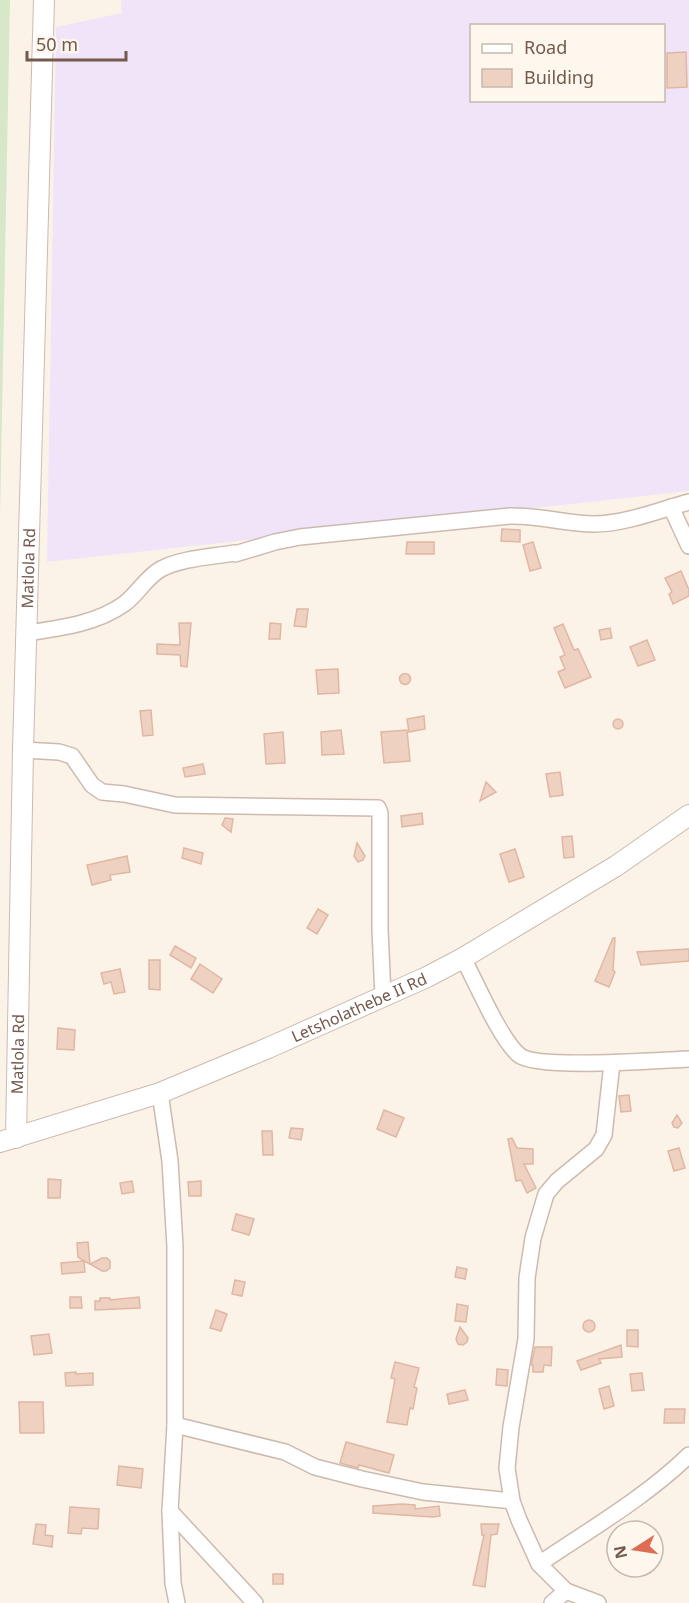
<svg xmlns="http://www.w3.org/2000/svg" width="689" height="1603" font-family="'Noto Sans',sans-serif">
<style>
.education{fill:#f0e4f8;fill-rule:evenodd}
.green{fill:#d6e8c7}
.building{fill:#efd1c1;stroke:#e0b7a3;stroke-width:1.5}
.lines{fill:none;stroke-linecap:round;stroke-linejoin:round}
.minor-casing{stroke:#cdbaaf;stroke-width:18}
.tertiary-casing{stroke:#cdbaaf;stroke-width:22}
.minor{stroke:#fff;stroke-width:15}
.tertiary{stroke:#fff;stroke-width:20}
.labels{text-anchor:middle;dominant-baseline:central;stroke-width:5;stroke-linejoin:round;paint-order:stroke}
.street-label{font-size:16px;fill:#74594d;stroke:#fef7ee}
</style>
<rect width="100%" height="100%" fill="#fbf3e8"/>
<path class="education" d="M121,0H689V491L47,562L56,27L122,13ZM472,26H664V100H472Z"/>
<path class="green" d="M0,0H10L0,519Z"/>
<g class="building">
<path d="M686,52L687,87L667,88V53Z"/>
<path d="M502,529L520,530V542L501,541Z"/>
<path d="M407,542H434V554H406Z"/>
<path d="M533,542L541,568L530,571L523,545Z"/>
<path d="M681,571L689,590V596L673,604L669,594L672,592L665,578Z"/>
<path d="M297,609H308L306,627L294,626Z"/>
<path d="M179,623H191L187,667L181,666L180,655L157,654V644L180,645Z"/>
<path d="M270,623L281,624L280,639H269Z"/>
<path d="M563,624L574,650L578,649L591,677L565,688L558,672L565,669L560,657L565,655L554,628Z"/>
<path d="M610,628L612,638L601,640L599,630Z"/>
<path d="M647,640L655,660L638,666L630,647Z"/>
<path d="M338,669L339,693L318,694L316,670Z"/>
<circle cx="405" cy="679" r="5.5"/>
<path d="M151,710L153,735L143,736L140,711Z"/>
<path d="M424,716L425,729L409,732L407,719Z"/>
<circle cx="618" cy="724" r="5"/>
<path d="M341,730L344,754L322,755L321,732Z"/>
<path d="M407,730L410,761L384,763L381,732Z"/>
<path d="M283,732L285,763L266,764L264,734Z"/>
<path d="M203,764L205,774L185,777L183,768Z"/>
<path d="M560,772L563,795L550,797L546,774Z"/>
<path d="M486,782L496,792L480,801Z"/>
<path d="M422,813L423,824L402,827L401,816Z"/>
<path d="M225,818L233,819L231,832L222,825Z"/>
<path d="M572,836L574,857L564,858L562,837Z"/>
<path d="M357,843L365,856L363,860L358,862L354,856Z"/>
<path d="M184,848L203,853L201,864L182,858Z"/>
<path d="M515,849L524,877L509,882L500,854Z"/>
<path d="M127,856L130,872L110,875L111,880L92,885L87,865Z"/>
<path d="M318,909L328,915L317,934L307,928Z"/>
<path d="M613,938H615L613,970L615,972L609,987L595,981Z"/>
<path d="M175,946L196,958L191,968L170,955Z"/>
<path d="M689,949V961L641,965L637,952Z"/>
<path d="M149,960H160V990L149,989Z"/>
<path d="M200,964L222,979L213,993L191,979Z"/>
<path d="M120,969L125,992L114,994L111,982L104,984L101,973Z"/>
<path d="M58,1028L75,1030L74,1050L57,1049Z"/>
<path d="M629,1095L631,1111L621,1112L619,1096Z"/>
<path d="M384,1110L404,1118L396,1137L377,1129Z"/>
<path d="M677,1115L682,1123L678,1128L674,1127L672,1123Z"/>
<path d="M291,1128L303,1129L301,1140L289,1138Z"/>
<path d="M262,1131H272L273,1155H263Z"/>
<path d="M512,1138L517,1148L533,1149V1164H524L536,1188L527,1193L521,1180L516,1181L508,1139Z"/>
<path d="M679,1148L685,1168L674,1171L668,1151Z"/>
<path d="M48,1179L61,1180L60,1198H48Z"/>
<path d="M132,1181L134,1192L122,1194L120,1183Z"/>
<path d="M201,1181V1196H189L188,1182Z"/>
<path d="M236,1214L254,1219L249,1235L232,1230Z"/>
<path d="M88,1242L90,1264L84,1261L85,1272L62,1274L61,1263L84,1261L78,1257L77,1243Z"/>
<path d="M102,1258H107L110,1261V1268L106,1271H102L90,1264Z"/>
<path d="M457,1267L467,1269L465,1279L455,1277Z"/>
<path d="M235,1280L245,1282L242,1296L232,1294Z"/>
<path d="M70,1297H81L82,1308H70Z"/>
<path d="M139,1297L140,1308L95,1310V1301H100V1298H110V1300Z"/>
<path d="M457,1304L468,1306L466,1322L455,1321Z"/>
<path d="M216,1310L227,1314L221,1331L210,1328Z"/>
<circle cx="589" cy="1326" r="6"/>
<path d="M460,1327L468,1338L467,1342L463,1345L458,1344L456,1339Z"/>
<path d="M627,1330H638V1347L627,1346Z"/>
<path d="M49,1334L52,1353L34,1355L31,1336Z"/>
<path d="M621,1345L622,1357L599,1359L601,1363L581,1370L577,1361Z"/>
<path d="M535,1347H552L551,1366L544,1365L543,1372H533V1365H531Z"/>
<path d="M395,1362L419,1368L414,1387L417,1388L413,1409L410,1408L407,1425L387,1422L395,1379L391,1378Z"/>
<path d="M497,1369L508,1370L507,1386L496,1385Z"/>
<path d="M76,1372V1374L93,1373V1385L66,1386L65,1373Z"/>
<path d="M642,1373L644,1390L632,1391L630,1374Z"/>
<path d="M609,1386L614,1406L604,1409L599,1389Z"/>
<path d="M465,1390L468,1400L449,1404L447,1394Z"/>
<path d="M19,1402H43L44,1433H20Z"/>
<path d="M665,1409H685L684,1423H664Z"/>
<path d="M346,1442L394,1455L389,1473L359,1465L358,1468L340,1463Z"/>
<path d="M119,1466L143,1469L141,1488L117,1485Z"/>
<path d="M402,1504L415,1505V1509L439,1506L440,1516L433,1517L373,1513V1506Z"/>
<path d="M70,1507L99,1509L98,1529L82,1528L81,1534L68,1533Z"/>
<path d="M36,1524L46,1525L45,1535L53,1536L52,1547L33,1544Z"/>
<path d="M481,1524H499L497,1534L491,1535L485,1587L473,1585L484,1535H482Z"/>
<rect x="273" y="1574" width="10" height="10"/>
</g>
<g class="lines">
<g class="minor-casing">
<g id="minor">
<path d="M671,507L689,546"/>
<path d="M27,633C60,628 96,624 124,604C138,594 146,577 161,569C182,558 211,557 234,553L235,554L275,542L300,537L510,516C539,515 566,524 594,524C625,524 659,510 689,502"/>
<path d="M23,750L59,752L72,756L92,785L102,792L124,794L175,805L378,808L380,813V929L383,997"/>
<path d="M463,958C476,982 500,1039 519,1055C536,1070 661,1060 689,1059"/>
<path d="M160,1093L170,1161L175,1247V1425L170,1511L173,1583L177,1603"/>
<path d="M175,1425L285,1452L315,1467L362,1479L423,1492L512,1501"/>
<path d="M170,1511L255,1603"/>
<path d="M539,1564L519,1520L512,1501L507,1468L511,1427L526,1339L527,1278L533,1238L546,1194L557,1181L596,1149L604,1135L612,1063"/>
<path d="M566,1591L598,1603"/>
<path d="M552,1603L566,1591L539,1564C589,1530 646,1497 689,1455"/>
</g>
</g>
<g class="tertiary-casing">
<g id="tertiary">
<path id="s1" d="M16,1138L23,750L44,0"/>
<path id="s2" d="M0,1142L160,1093L268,1048L427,977L463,958L616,866L689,815"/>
</g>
</g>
<use href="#minor" class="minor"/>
<use href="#tertiary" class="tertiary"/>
</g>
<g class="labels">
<g class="street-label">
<text stroke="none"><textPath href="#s1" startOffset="570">Matlola Rd</textPath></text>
<text stroke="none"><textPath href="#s2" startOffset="384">Letsholathebe II Rd</textPath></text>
<text stroke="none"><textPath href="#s1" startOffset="84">Matlola Rd</textPath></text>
</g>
</g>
<rect x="470" y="24" width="195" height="78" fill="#fef7ee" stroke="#c7b8ae" stroke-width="1.5"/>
<rect x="482" y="44" width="30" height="9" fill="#ffffff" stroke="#c7b8ae" stroke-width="1.5"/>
<text x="524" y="54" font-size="18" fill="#74594d">Road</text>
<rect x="482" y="69" width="30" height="18" fill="#efd1c1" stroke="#c7b8ae" stroke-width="1.5"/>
<text x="524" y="84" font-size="18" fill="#74594d">Building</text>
<g transform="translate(635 1549) rotate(258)"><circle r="28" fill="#fef7ee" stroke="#c7b8ae" stroke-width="1.5"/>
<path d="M0-4.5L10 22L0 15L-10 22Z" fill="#dd6d55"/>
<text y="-9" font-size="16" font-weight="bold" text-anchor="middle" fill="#74594d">N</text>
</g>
<path d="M27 51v9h99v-9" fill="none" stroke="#74594d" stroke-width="3"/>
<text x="36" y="51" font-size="18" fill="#74594d" stroke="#fef7ee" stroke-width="4.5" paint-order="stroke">50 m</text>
</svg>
